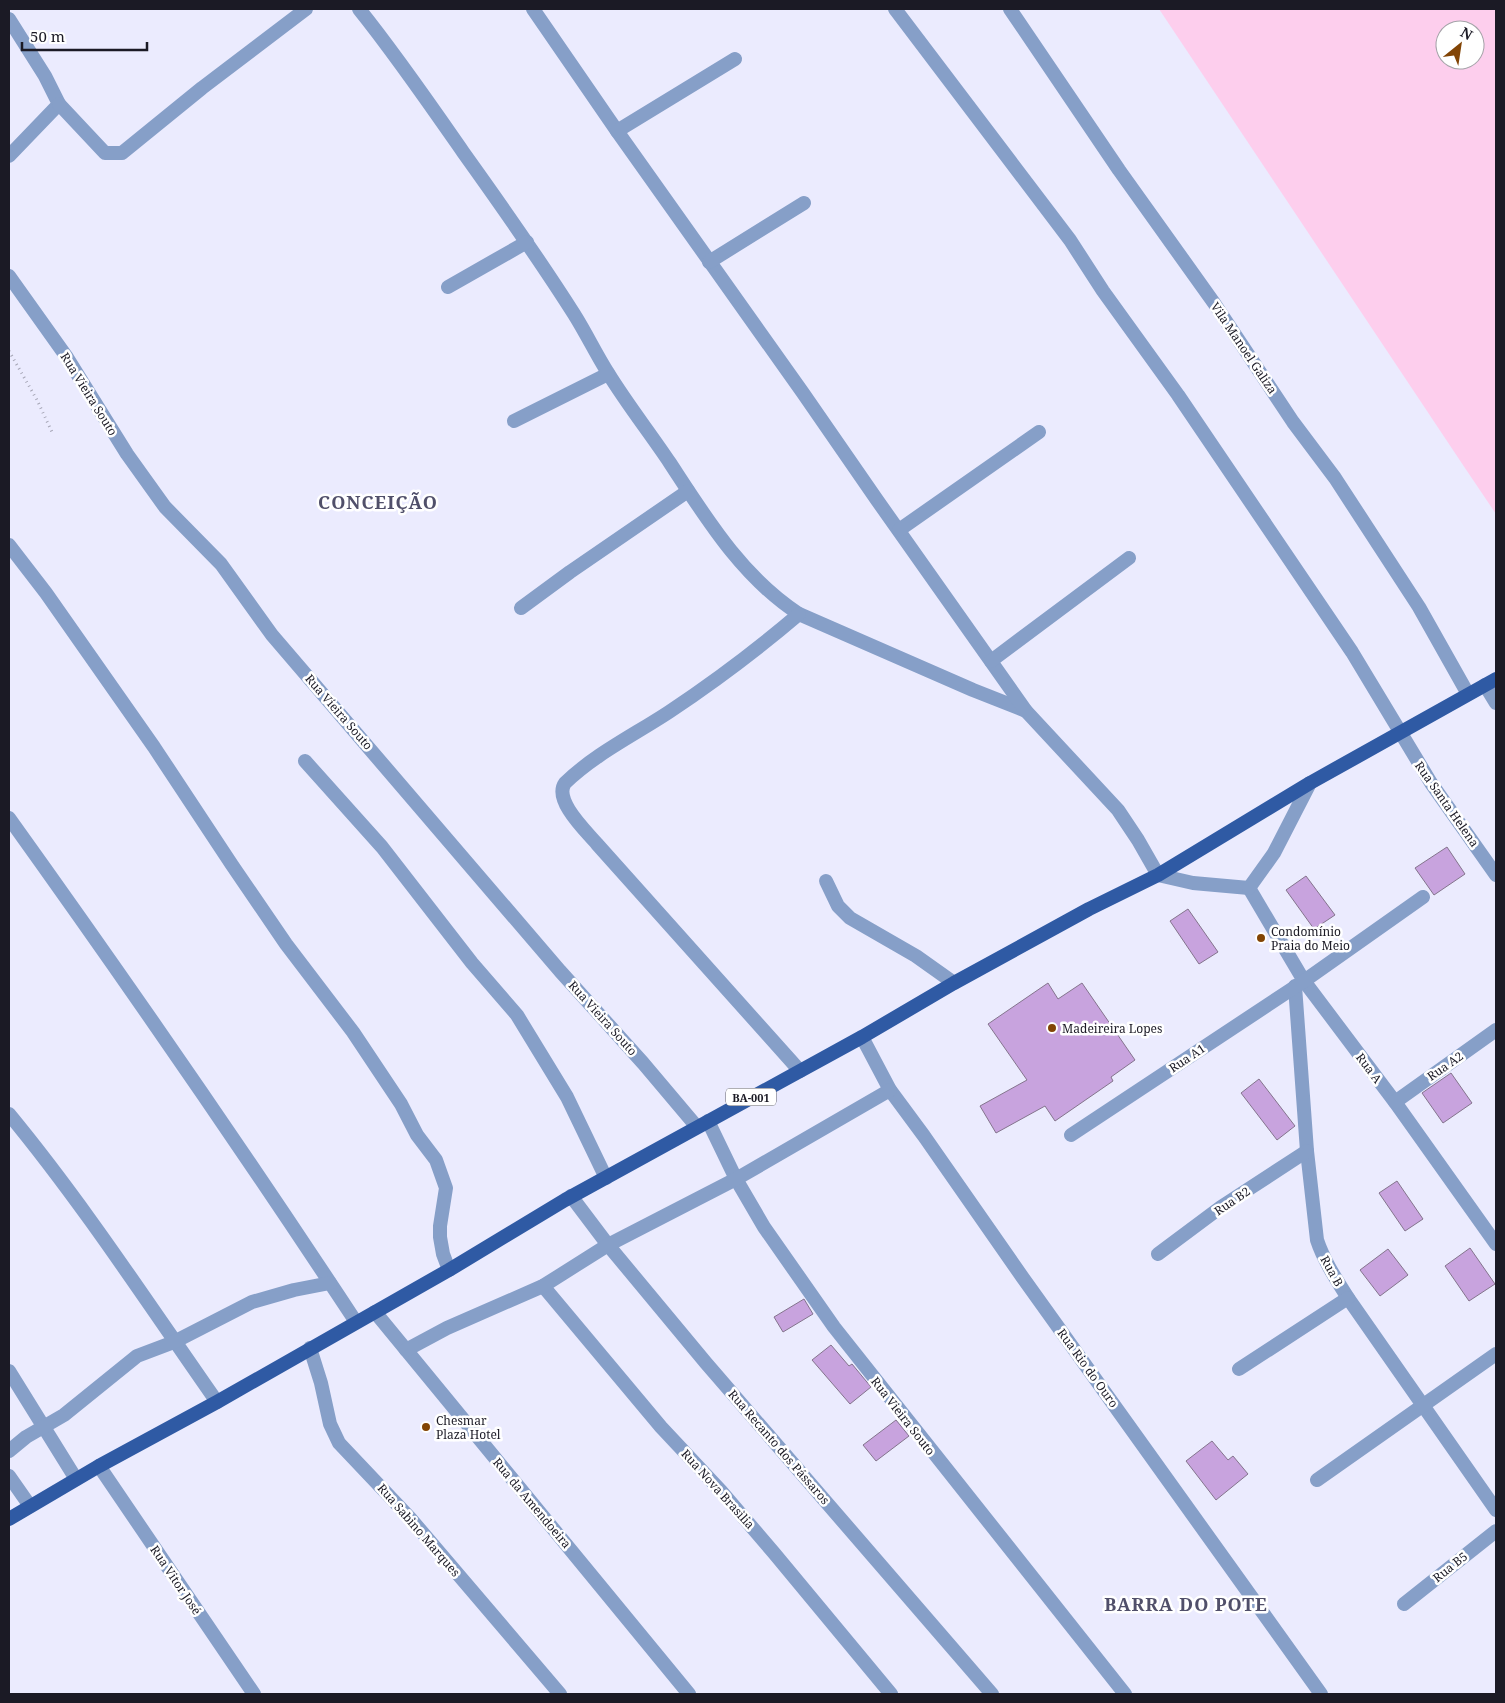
<svg xmlns="http://www.w3.org/2000/svg" width="1505" height="1703" font-family="'Noto Serif',serif">
<style>
.green{fill:#fdceed;fill-rule:evenodd}
.building{fill:#c8a3de;stroke:#84748d}
.lines{fill:none;stroke-linecap:round;stroke-linejoin:round}
.path{stroke:#a7a7b7;stroke-width:3;stroke-dasharray:1 4;stroke-linecap:butt}
.minor{stroke:#869fc8;stroke-width:14}
.primary{stroke:#2f5aa4;stroke-width:14}
.poi-dot{fill:#824405;stroke:#fff;stroke-width:2}
.labels{text-anchor:middle;dominant-baseline:central;stroke-width:5;stroke-linejoin:round;paint-order:stroke}
.shield{fill:#fff;stroke:#5f5f66;stroke-width:1}
.shield-label{font-size:11px;font-weight:bold;fill:#1b1a25}
.street-label{font-size:12px;fill:#1b1a25;stroke:#fff}
.poi-label{font-size:12px;fill:#1b1a25;stroke:#fff;text-anchor:start}
.district-label{font-size:18px;font-weight:bold;letter-spacing:1px;fill:#504f6a;stroke:#fff}
</style>
<rect width="100%" height="100%" fill="#ebebfe"/>
<path class="green" d="M1159,9H1496V514L1467,471ZM1445,30H1475V60H1445Z"/>
<g class="building">
<path d="M1447,847L1465,874L1434,895L1415,868Z"/>
<path d="M1306,876L1335,915L1314,929L1286,890Z"/>
<path d="M1188,909L1218,952L1199,964L1170,921Z"/>
<path d="M1048,983L1058,999L1082,983L1135,1060L1111,1077L1113,1081L1055,1121L1045,1106L996,1133L980,1106L1027,1080L988,1024Z"/>
<path d="M1451,1073L1472,1103L1443,1123L1422,1093Z"/>
<path d="M1259,1079L1295,1126L1277,1140L1241,1093Z"/>
<path d="M1397,1181L1423,1219L1405,1231L1379,1193Z"/>
<path d="M1470,1248L1495,1284L1469,1301L1445,1266Z"/>
<path d="M1388,1249L1408,1275L1380,1296L1360,1270Z"/>
<path d="M804,1299L813,1314L783,1332L774,1317Z"/>
<path d="M831,1345L849,1366L852,1364L871,1387L850,1404L812,1360Z"/>
<path d="M896,1420L909,1436L876,1461L863,1445Z"/>
<path d="M1212,1441L1228,1460L1233,1456L1248,1474L1216,1500L1186,1461Z"/>
</g>
<g class="lines">
<path class="path" d="M9,351L37,400L52,432"/>
<g class="minor">
<path d="M359,9C396,55 429,103 463,152C501,205 539,259 574,314C586,333 596,354 608,373C627,404 650,433 670,463C706,518 742,577 799,614L973,690L1026,711"/>
<path d="M533,9L617,131L803,393L877,500L1026,711L1118,810L1138,840L1158,875L1193,883L1249,888"/>
<path d="M895,9L1070,240L1103,291L1178,395L1352,652L1431,783L1496,875"/>
<path d="M1010,9L1119,170L1214,303L1293,422L1335,478L1419,607L1468,694"/>
<path d="M9,19L45,76L59,104L9,156"/>
<path d="M59,104L105,153H122L202,88L306,9"/>
<path d="M617,131L735,59"/>
<path d="M709,262L804,203"/>
<path d="M9,276L66,356L127,454L165,507L221,564L272,635L560,971L643,1063L697,1127"/>
<path d="M448,287L527,242"/>
<path d="M514,421L608,374"/>
<path d="M899,530L1039,432"/>
<path d="M9,545L46,593L154,747L232,865L286,944L353,1032L401,1104L417,1135L436,1160L446,1188L440,1226V1237L443,1254L449,1270"/>
<path d="M521,608L570,572L688,491"/>
<path d="M799,614C758,649 714,682 669,712C634,735 595,754 565,783C553,800 586,831 597,844L800,1071"/>
<path d="M991,661L1129,558"/>
<path d="M1485,685L1496,703"/>
<path d="M305,761L382,847L472,963L517,1015L567,1097L606,1178"/>
<path d="M9,818C128,984 244,1152 356,1322"/>
<path d="M826,881L838,906L850,918L916,956L954,983"/>
<path d="M1249,888L1304,981L1395,1102L1496,1244"/>
<path d="M1249,888L1274,853L1310,783"/>
<path d="M1295,986L1307,1151L1317,1240C1324,1261 1336,1279 1348,1298L1496,1510"/>
<path d="M862,1037L890,1090L924,1136L1023,1278L1321,1694"/>
<path d="M1395,1102L1496,1030"/>
<path d="M9,1114C84,1205 149,1305 217,1402"/>
<path d="M708,1121L736,1179L764,1227L834,1327L1125,1694"/>
<path d="M1071,1135L1304,981L1423,897"/>
<path d="M571,1196L608,1245L706,1363L992,1694"/>
<path d="M1158,1254L1221,1207L1307,1151"/>
<path d="M543,1286L661,1427L721,1491L774,1553L891,1694"/>
<path d="M375,1312L689,1694"/>
<path d="M310,1348L321,1383L330,1424L339,1443L410,1518L560,1694"/>
<path d="M406,1350L447,1328L543,1286L608,1245L736,1179L890,1090"/>
<path d="M1239,1369L1348,1298"/>
<path d="M9,1371L76,1479"/>
<path d="M9,1451L26,1437L64,1415L137,1356L174,1342L252,1302L294,1290L330,1283"/>
<path d="M99,1466L254,1694"/>
<path d="M9,1476L30,1506"/>
<path d="M1317,1480L1496,1354"/>
<path d="M1404,1604L1496,1531"/>
</g>
<path class="primary" d="M9,1519L99,1466L217,1402L449,1270L565,1200L862,1037L954,983L1089,909L1158,875L1310,783L1496,679"/>
</g>
<g class="poi-dot">
<circle cx="1261" cy="938" r="5"/>
<circle cx="1052" cy="1028" r="5"/>
<circle cx="426" cy="1427" r="5"/>
</g>
<g class="labels">
<rect class="shield" x="726" y="1088.5" width="50" height="17" rx="4"/>
<g class="shield-label">
<text x="751" y="1097">BA-001</text>
</g>
<g class="street-label">
<text transform="translate(1244 348) rotate(56)">Vila Manoel Galiza</text>
<text transform="translate(89 394) rotate(58)">Rua Vieira Souto</text>
<text transform="translate(339 712) rotate(49)">Rua Vieira Souto</text>
<text transform="translate(1447 804) rotate(55)">Rua Santa Helena</text>
<text transform="translate(603 1018) rotate(48)">Rua Vieira Souto</text>
<text transform="translate(1187 1058) rotate(-34)">Rua A1</text>
<text transform="translate(1445 1066) rotate(-35)">Rua A2</text>
<text transform="translate(1369 1068) rotate(53)">Rua A</text>
<text transform="translate(1232 1201) rotate(-34)">Rua B2</text>
<text transform="translate(1332 1271) rotate(61)">Rua B</text>
<text transform="translate(1088 1368) rotate(54)">Rua Rio do Ouro</text>
<text transform="translate(903 1416) rotate(52)">Rua Vieira Souto</text>
<text transform="translate(779 1447) rotate(49)">Rua Recanto dos Pássaros</text>
<text transform="translate(718 1489) rotate(48)">Rua Nova Brasilia</text>
<text transform="translate(532 1503) rotate(50)">Rua da Amendoeira</text>
<text transform="translate(419 1530) rotate(49)">Rua Sabino Marques</text>
<text transform="translate(1450 1567) rotate(-39)">Rua B5</text>
<text transform="translate(176 1580) rotate(56)">Rua Vitor José</text>
</g>
<g class="poi-label">
<text x="1271" y="931">Condomínio<tspan x="1271" dy="14">Praia do Meio</tspan></text>
<text x="1062" y="1028">Madeireira Lopes</text>
<text x="436" y="1420">Chesmar<tspan x="436" dy="14">Plaza Hotel</tspan></text>
</g>
<g class="district-label">
<text x="378" y="502">CONCEIÇÃO</text>
<text x="1186" y="1604">BARRA DO POTE</text>
</g>
</g>
<rect width="1505" height="1703" fill="none" stroke="#1b1a25" stroke-width="20"/>
<g transform="translate(1460 45) rotate(30)"><circle r="24" fill="#ffffff" stroke="#a4a3a8"/>
<path d="M0-4L9 19L0 12L-9 19Z" fill="#824405"/>
<text y="-8" font-size="14" font-weight="bold" text-anchor="middle" fill="#1b1a25">N</text>
</g>
<path d="M22 42v8h125v-8" fill="none" stroke="#1b1a25" stroke-width="2.5"/>
<text x="30" y="42" font-size="15" fill="#1b1a25" stroke="#ffffff" stroke-width="4" paint-order="stroke">50 m</text>
</svg>
